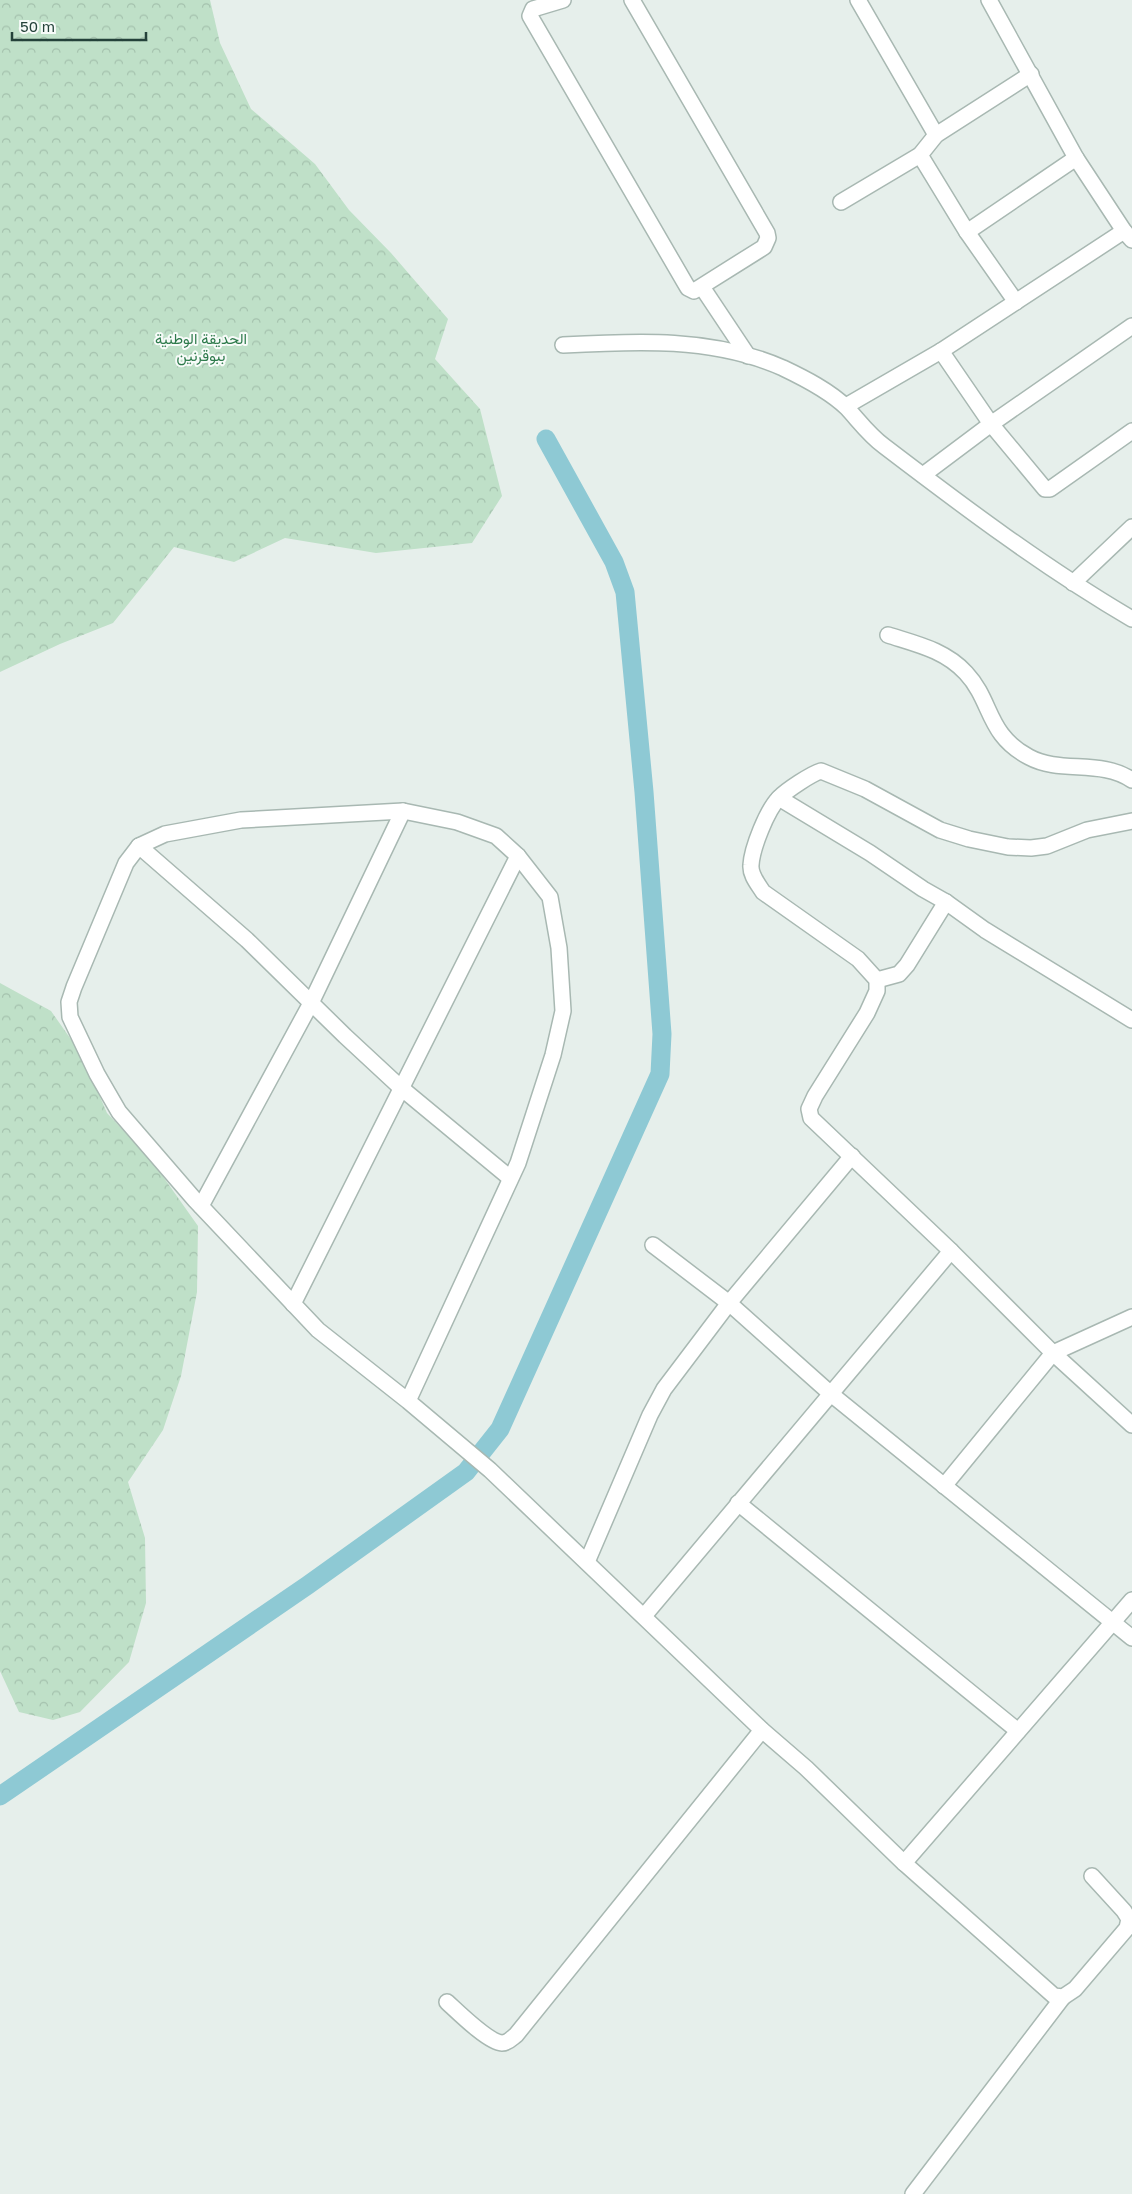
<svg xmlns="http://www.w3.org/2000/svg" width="1132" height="2194" font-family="'Golos Text',Vazirmatn,sans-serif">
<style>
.forest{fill:url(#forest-crowns)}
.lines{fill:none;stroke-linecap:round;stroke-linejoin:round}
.canal{stroke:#8ec9d4;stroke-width:19}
.minor-casing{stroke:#a8b8b2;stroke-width:18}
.minor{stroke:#fff;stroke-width:15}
.labels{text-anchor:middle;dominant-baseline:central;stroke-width:4;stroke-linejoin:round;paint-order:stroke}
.park-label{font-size:15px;fill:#2d7a4b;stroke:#f7fbf9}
</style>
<defs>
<pattern id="forest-crowns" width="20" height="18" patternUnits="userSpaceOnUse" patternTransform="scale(1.25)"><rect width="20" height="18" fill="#bfe0c8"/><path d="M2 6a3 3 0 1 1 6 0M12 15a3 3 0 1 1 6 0" fill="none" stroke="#a4c1ad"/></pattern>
</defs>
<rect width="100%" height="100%" fill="#e6efeb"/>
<g class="forest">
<path d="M0,0H210L220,43L251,109L315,164L349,210L391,253L448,319L435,359L480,409L502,496L472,543L376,553L285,538L234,562L174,547L113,623L60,644L0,672Z"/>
<path d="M0,983L51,1011L82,1055L107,1113L152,1161L198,1226L197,1292L181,1376L163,1430L128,1482L145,1538L146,1603L129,1662L80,1712L53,1720L19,1712L0,1671Z"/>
</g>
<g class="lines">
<path class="canal" d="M0,1796L308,1585L466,1472L500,1429L660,1074L662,1034L644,792L625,592L614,562L546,439"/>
<g class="minor-casing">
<g id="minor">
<path d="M563,0L533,9L530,16L685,283L688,288L694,291L764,247L768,238L767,233L632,0"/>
<path d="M858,0L936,135"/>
<path d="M989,0L1076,158L1124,231L1132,240"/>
<path d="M920,155L967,232L1016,302"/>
<path d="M841,202L920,155L936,135L1031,74"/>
<path d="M967,232L1076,158"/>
<path d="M702,287L748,356"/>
<path d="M563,345C636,341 713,337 783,368C804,378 830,391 847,408C859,421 869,435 884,446C964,507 1045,568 1132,619"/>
<path d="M941,351L991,424L1045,489H1050L1132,431"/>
<path d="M846,406L941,351L1124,231"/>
<path d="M923,475L991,424L1132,326"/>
<path d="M1073,583L1132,527"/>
<path d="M888,635C916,644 945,650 966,673C993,702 986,734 1029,757C1060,774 1101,759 1132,780"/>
<path d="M779,798L870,853L923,889L946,902L985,930L1132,1020"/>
<path d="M1132,821L1087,830L1047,846L1031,848L1008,847L969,839L940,830L865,789L821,771C811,774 787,790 779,798C767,810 752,848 751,865C750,875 758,884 763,892L858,959L877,980V991L867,1013L815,1096L809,1109L811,1118L951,1251L1053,1353L1132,1425"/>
<path d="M139,846L247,940L345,1036L400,1087L510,1178"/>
<path d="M877,980L899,974L907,965L946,902"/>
<path d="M201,1206L311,1003L403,811"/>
<path d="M653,1245L729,1303L831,1394L1132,1638"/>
<path d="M293,1304L518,856"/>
<path d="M408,1401L518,1163L553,1055L563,1011L559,948L550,897L518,856L496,836L457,822L403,811L241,820L165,834L139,846L126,863L74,987L69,1002L70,1017L97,1074L119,1112L195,1200L318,1330L408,1401L490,1470L762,1730L806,1768L904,1863L1054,1996L1063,1997L1075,1989L1127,1928L1129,1919L1124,1911L1092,1876"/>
<path d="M944,1486L1053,1353L1132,1317"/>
<path d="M738,1503L1018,1731"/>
<path d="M587,1562L650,1415L664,1389L729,1303L852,1156"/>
<path d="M644,1616L951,1251"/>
<path d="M904,1863L1132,1600"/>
<path d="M447,2002C458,2012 488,2042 502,2043C508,2043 512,2038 516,2035L762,1730"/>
<path d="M913,2194L1063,1997"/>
</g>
</g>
<use href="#minor" class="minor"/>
</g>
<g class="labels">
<g class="park-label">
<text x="201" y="338">الحديقة الوطنية<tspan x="201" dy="17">ببوقرنين</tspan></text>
</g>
</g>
<path d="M12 32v8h134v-8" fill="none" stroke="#24423a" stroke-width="2.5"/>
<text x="20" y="32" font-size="15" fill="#24423a" stroke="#f7fbf9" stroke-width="4" paint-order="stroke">50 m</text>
</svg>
